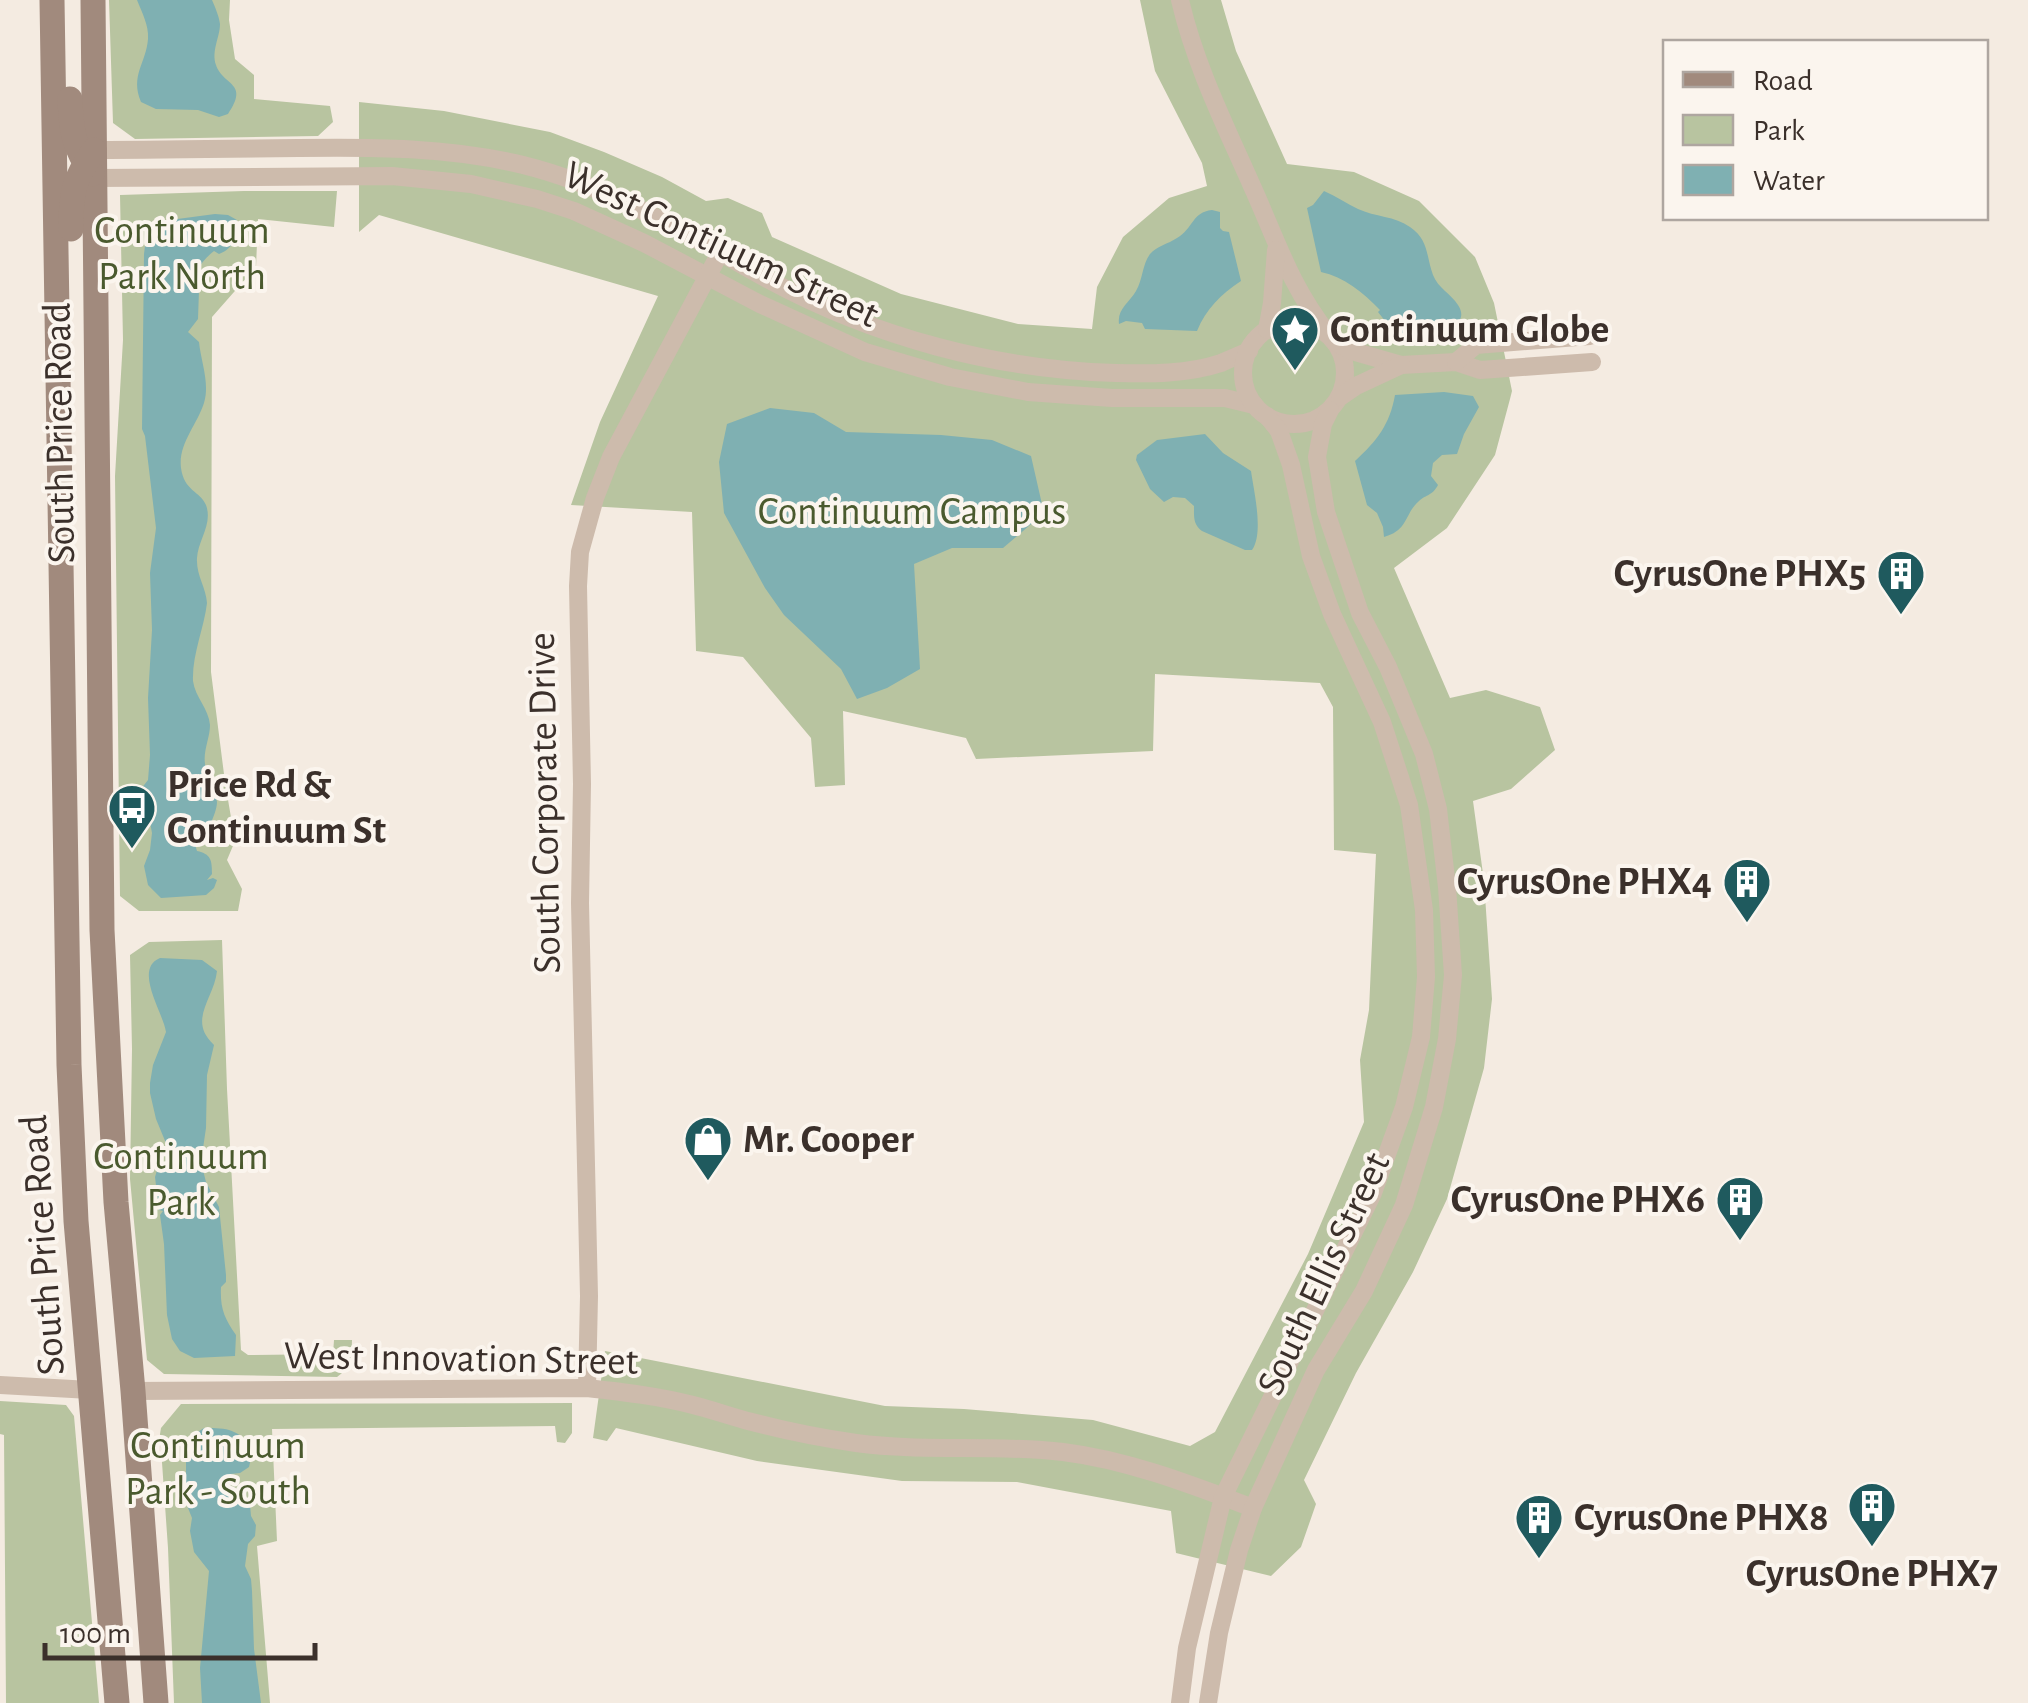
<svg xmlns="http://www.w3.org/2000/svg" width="2028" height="1703" font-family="'Alegreya Sans',sans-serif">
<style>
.green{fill:#b8c4a0}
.water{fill:#7fb0b2}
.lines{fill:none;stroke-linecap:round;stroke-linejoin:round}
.minor{stroke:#cdbbac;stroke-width:18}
.secondary{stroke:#a18a7d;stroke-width:25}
.labels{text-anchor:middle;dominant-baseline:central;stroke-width:8;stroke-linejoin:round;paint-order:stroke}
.park-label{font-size:40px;fill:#4a5a2e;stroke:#fbf5ee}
.street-label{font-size:40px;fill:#3b302b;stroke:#fbf5ee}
.poi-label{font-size:40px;font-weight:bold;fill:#3b302b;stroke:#fbf5ee;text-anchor:start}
</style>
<rect width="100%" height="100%" fill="#f4ebe1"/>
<g class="green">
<path d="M109,0H230L229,20L235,59L254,75V99L330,106L333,122L318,136L135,139L113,123Z"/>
<path d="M1140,0H1221L1236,51L1287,164L1354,172L1419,201L1475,257L1494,303L1512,391L1510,399L1495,455L1447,528L1394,568L1450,698L1486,690L1540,707L1555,750L1511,789L1473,801L1484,881L1492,999L1484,1068L1447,1199L1413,1272L1356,1373L1304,1480L1316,1504L1301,1547L1271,1576L1176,1553L1171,1511L1017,1482L902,1481L757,1461L616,1428L607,1441L593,1438L605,1351L885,1406L964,1409L1093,1420L1190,1446L1215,1432L1308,1254L1364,1122L1360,1060L1369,1010L1376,854L1334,850L1333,707L1320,683L1155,674L1153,751L976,759L966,738L843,711L845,785L815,787L811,738L743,657L696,651L692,512L571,505L600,422L658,296L379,215L359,232V102L444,111L550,132L604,152L662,177L706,201L728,198L762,213L772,237L901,294L1018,324L1092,329L1097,287L1123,237L1169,198L1207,186L1202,163L1155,71Z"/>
<path d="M244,191H337L334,227L258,219L256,267L212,317L211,672L225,782L235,841L227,860L242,889L238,911H139L120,896L115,476L123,340L120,195Z"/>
<path d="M222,940L227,1089L241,1350L248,1355L333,1354L334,1340H352L351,1366L337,1377L164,1374L147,1360L130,1179L132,1049L130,955L149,942Z"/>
<path d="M0,1401L66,1405L74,1416L99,1703H6L4,1435L0,1434Z"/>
<path d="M572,1403V1433L565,1443L557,1442L555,1426L272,1429L277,1541L257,1546L270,1703H174L168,1548L160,1434L161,1428L181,1404Z"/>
</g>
<g class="water">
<path d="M137,0H212C215,7 219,16 220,24C220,37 211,51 216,65C223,86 250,82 228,114L219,117L198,110L156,109L141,102C130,75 146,64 148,39C149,25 142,13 137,0Z"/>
<path d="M1324,191C1336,196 1347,204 1358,209C1375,217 1395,216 1410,227C1429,240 1426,256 1433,275C1438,288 1451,294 1458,305C1477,335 1408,334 1393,335L1389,326L1378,312L1380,310C1363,292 1344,277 1321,272L1307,208L1313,205Z"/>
<path d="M1212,210L1220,212V228L1223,231L1229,232L1241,281C1221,294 1206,309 1197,331L1145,329L1142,323L1126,321L1119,324C1117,309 1129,303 1136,291C1143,279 1142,265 1150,254C1157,246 1168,244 1177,238C1193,229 1192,212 1212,210Z"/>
<path d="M215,214L228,215L237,220C237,235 235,248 219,254L214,251C200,262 195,272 194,289L199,290L198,319L188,332L199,342C201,362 210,383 204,403C197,425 178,444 181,468C184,491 200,491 206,505C213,524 198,540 197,558C196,575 206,587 207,603C204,629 192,654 193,681C195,697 209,709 210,725C210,738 203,750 205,764C207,777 216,790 217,802C217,809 213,818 210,825H203L195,830L193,838L197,851C211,854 212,860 212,874L207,880L213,878L217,880L214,888L206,895L161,898L148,885L144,866L150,850L152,833L149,817L142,804L141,789L148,780L150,755L148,698L152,630L150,573L156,528L145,436L142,429L144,254L146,238L155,222Z"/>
<path d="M1444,392L1473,396L1479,407L1464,434L1457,454L1442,455L1433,463L1431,476L1438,485C1432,496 1427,494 1419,501C1404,514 1409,530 1384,537L1383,527L1377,513L1367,505L1355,461C1377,441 1390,424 1395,395Z"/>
<path d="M770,408L814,413L846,432L941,435L992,440L1031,456L1044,513L1003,548H952L914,564L920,669L887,688L857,699L841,669L784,615L765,588L724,513L719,462L727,424Z"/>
<path d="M1205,434L1223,453L1251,471C1254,492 1264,533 1252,550H1245L1202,531C1193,524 1194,517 1194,506L1185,498L1173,497L1164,502L1150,489L1136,460L1137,455L1157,440Z"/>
<path d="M160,958L202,960L217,971C214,999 187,1020 214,1045L207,1075L206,1128L201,1162L206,1182L219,1207L226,1275V1282L221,1287C220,1308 224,1318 236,1335L235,1356L194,1358L180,1351L172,1339L167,1315L164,1244L160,1215L163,1211L159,1210L155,1177L158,1167H165L168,1148L156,1119L150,1093V1083L153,1065L166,1032C163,1012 133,969 160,958Z"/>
<path d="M204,1428C228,1428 238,1429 253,1449L249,1467L240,1473L230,1474L225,1488L233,1498L247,1501L250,1505L251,1516L256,1525L255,1536L248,1544L245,1566L251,1579L252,1591L254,1649L261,1703H202L200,1668L209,1571L194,1552L190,1531L192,1518L186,1503V1455L188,1445L196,1433Z"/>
</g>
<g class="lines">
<g class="minor">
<path d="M1180,0C1195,65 1225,125 1252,186C1277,241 1290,286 1329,335"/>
<path d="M94,150C162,150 230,149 298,148C374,147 449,147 523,165C612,187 690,236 769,280C874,337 997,370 1116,373C1150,374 1188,374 1221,363C1230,359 1239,355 1249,351"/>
<path d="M94,178L392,176L471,184L537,199L574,211L644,243L760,304L865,352L950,377L1028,392L1112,398H1225L1254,405"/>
<circle cx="1294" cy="373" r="51"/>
<path d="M1267,330L1272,303L1276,250"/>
<path d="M1335,342L1352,351L1401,365L1456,362L1480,370L1592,362"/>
<path d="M1456,362L1476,345L1590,336"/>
<path d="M1340,397L1356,386L1401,365"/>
<path d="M0,1385L90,1390"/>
<path d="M587,1388L589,1296L580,903L582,784L578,586L580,552L595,498L611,457L721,251"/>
<path d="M133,1391L587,1388C623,1392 658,1396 693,1405C713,1410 732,1417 752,1422C786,1431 821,1438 856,1443C925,1452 994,1444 1063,1452C1128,1460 1192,1485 1253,1508"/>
<path d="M1180,1703L1187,1648L1223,1497L1373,1193L1404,1107L1421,1037L1426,977L1424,910L1409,805L1382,722L1332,614L1311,556L1291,465L1279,431L1267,416"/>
<path d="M1208,1703L1219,1633L1239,1550L1253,1508L1316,1370L1364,1291L1404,1205L1434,1107L1447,1039L1453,975L1447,887L1438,809L1424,754L1388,667L1360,613L1326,512L1317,457L1323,424L1330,410"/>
</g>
<g class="secondary">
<path d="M52,0L69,1065L76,1221L117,1703"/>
<path d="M93,0L102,930L116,1202L133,1391L156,1703"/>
<path d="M70,99C71,132 74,147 92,174"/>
<path d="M71,229C71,192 73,181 94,150"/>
</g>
</g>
<defs>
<g id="sight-pin" transform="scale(2.5)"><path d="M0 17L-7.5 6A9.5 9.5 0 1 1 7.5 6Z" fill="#1f5a5e" stroke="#fbf5ee"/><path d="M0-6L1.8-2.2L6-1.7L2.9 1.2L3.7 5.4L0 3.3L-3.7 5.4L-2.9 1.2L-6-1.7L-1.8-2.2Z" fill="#fff"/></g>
<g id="building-pin" transform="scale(2.5)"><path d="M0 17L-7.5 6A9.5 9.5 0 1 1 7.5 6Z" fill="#1f5a5e" stroke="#fbf5ee"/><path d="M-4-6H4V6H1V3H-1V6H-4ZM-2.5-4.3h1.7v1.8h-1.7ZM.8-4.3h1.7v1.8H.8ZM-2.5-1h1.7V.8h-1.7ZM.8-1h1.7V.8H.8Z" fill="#fff"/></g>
<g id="bus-pin" transform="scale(2.5)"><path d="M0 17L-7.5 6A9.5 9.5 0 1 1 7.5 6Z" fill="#1f5a5e" stroke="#fbf5ee"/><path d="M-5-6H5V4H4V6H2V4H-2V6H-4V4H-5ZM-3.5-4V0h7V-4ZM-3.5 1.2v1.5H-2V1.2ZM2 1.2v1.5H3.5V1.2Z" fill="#fff"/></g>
<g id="shop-pin" transform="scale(2.5)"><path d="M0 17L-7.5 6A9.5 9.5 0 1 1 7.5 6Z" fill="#1f5a5e" stroke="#fbf5ee"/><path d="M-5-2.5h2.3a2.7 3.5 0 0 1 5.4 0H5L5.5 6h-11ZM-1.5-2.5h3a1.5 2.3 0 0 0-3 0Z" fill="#fff"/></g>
</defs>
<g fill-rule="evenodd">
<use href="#sight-pin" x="1295" y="330"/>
<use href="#building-pin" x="1901" y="574"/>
<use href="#bus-pin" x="132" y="808"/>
<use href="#building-pin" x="1747" y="882"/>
<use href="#shop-pin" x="708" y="1140"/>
<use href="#building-pin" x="1740" y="1200"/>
<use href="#building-pin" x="1872" y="1506"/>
<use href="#building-pin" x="1539" y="1518"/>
</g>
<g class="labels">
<g class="park-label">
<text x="182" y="231">Continuum<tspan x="182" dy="46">Park North</tspan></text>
<text x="912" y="512">Continuum Campus</text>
<text x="181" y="1157">Continuum<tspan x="181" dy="46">Park</tspan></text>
<text x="218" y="1446">Continuum<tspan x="218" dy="46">Park - South</tspan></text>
</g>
<g class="street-label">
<text transform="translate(721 245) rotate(25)">West Contiuum Street</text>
<text transform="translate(60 433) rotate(-91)">South Price Road</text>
<text transform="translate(545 803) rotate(-91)">South Corporate Drive</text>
<text transform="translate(43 1245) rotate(-94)">South Price Road</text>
<text transform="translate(1324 1274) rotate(-65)">South Ellis Street</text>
<text transform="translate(461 1359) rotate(1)">West Innovation Street</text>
</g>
<g class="poi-label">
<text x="1330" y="330">Continuum Globe</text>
<text x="1866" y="574" text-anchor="end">CyrusOne PHX5</text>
<text x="167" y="785">Price Rd &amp;<tspan x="167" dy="46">Continuum St</tspan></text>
<text x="1712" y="882" text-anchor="end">CyrusOne PHX4</text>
<text x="743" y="1140">Mr. Cooper</text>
<text x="1705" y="1200" text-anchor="end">CyrusOne PHX6</text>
<text x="1574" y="1518">CyrusOne PHX8</text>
<text x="1872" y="1574" text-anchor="middle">CyrusOne PHX7</text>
</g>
</g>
<rect x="1663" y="40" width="325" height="180" fill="#fbf5ee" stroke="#aea6a0" stroke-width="2.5"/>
<rect x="1683" y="72" width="50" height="15" fill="#a18a7d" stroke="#aea6a0" stroke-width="2.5"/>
<text x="1753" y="90" font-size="30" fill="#3b302b">Road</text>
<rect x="1683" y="115" width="50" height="30" fill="#b8c4a0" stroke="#aea6a0" stroke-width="2.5"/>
<text x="1753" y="140" font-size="30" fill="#3b302b">Park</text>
<rect x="1683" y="165" width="50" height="30" fill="#7fb0b2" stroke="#aea6a0" stroke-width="2.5"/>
<text x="1753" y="190" font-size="30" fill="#3b302b">Water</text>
<path d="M45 1643v15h270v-15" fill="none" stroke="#3b302b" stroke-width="5"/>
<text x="60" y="1643" font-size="30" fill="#3b302b" stroke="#fbf5ee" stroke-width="8" paint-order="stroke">100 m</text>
</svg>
